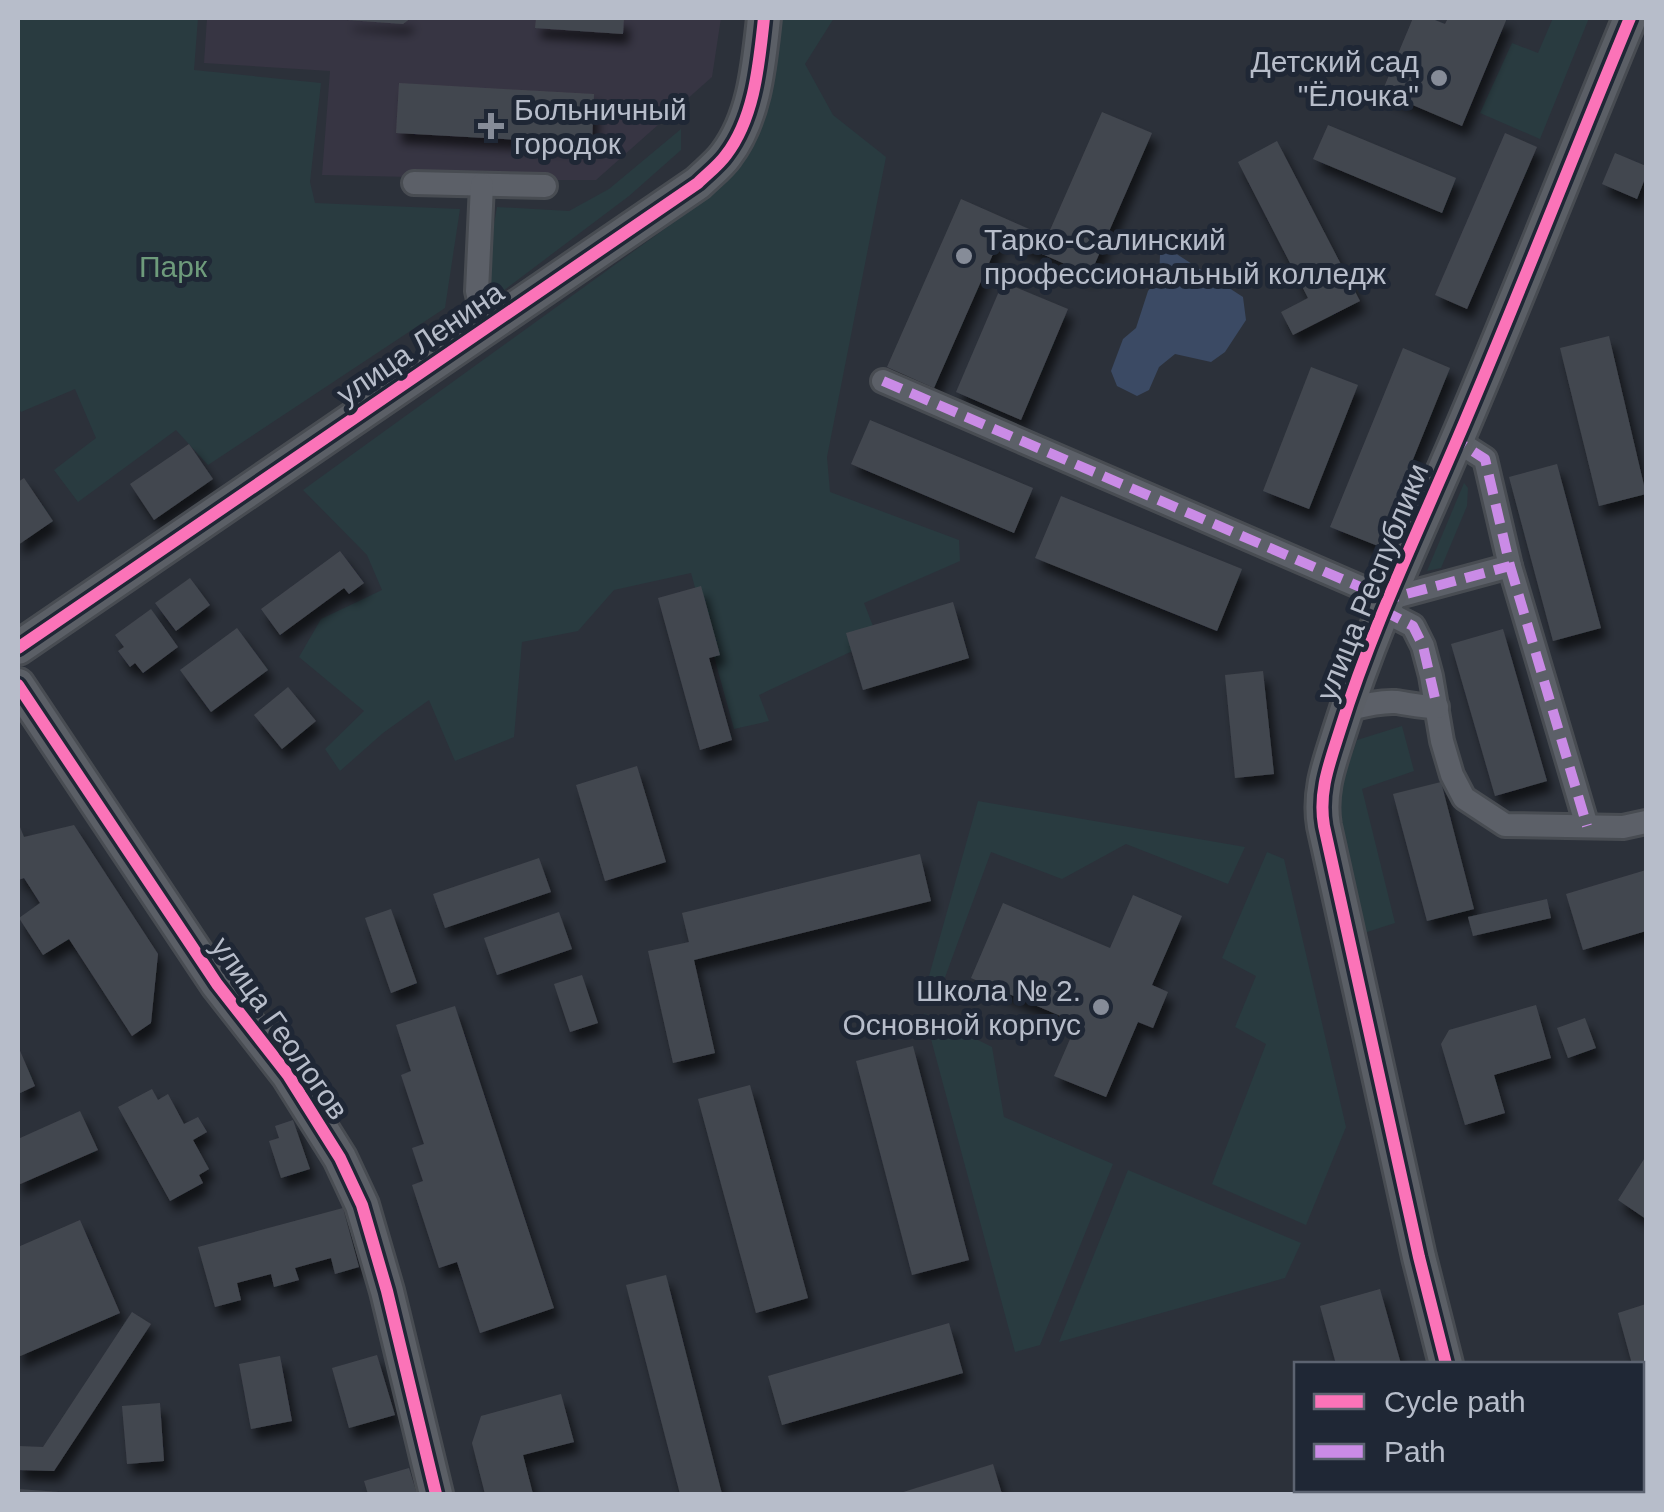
<svg xmlns="http://www.w3.org/2000/svg" width="1664" height="1512" font-family="Arial,sans-serif">
<style>
.medical{fill:#373543}
.green{fill:#293b40}
.water{fill:#3b4a64}
.building{fill:#43474f;filter:url(#shadow)}
.lines{fill:none;stroke-linecap:round;stroke-linejoin:round}
.street-casing{stroke:#484c52;stroke-width:28}
.secondary-casing{stroke:#484c52;stroke-width:38}
.street{stroke:#5c6068;stroke-width:22}
.secondary{stroke:#5b5f66;stroke-width:32}
.quiet{stroke:#ca8be6;stroke-width:10;stroke-dasharray:20 10;stroke-linecap:butt}
.cycleway-casing{stroke:#1f2735;stroke-width:19}
.cycleway{stroke:#fb73b8;stroke-width:12}
.poi-dot{fill:#868c98;stroke:#1f2735;stroke-width:4}
.labels{text-anchor:middle;dominant-baseline:central;stroke-width:10;stroke-linejoin:round;paint-order:stroke}
.poi-label{font-size:30px;fill:#b7bdca;stroke:#1f2735;text-anchor:end}
.park-label{font-size:30px;fill:#6e9b7b;stroke:#1f2735}
.street-label{font-size:30px;fill:#b7bdca;stroke:#1f2735}
</style>
<defs>
<filter id="shadow"><feDropShadow dx="5.5" dy="10" stdDeviation="5" flood-color="#0009"/></filter>
</defs>
<rect width="100%" height="100%" fill="#2c313a"/>
<path class="medical" d="M207,18H721L712,77L596,180H547L322,175L330,71L204,63Z"/>
<g class="green">
<path d="M18,18H198L194,70L321,83L310,182L315,203L460,209L445,308L208,465L176,430L78,502L54,470L96,438L75,389L21,412L18,407Z"/>
<path d="M774,18H834L805,64L833,115L886,157L827,457L830,492L959,540L960,561L864,603L878,639L759,695L769,721L734,729L691,573L614,590L578,631L522,642L514,737L455,761L429,700L383,733L340,771L325,749L364,711L299,657L321,619L382,590L367,555L303,490L706,199L772,86Z"/>
<path d="M1553,18H1589L1540,139L1480,113L1512,43L1538,53Z"/>
<path d="M681,129V150L629,196L479,309L497,207L569,211L609,189Z"/>
<path d="M1464,483L1468,488L1467,506L1441,568L1427,571Z"/>
<path d="M1402,726L1414,771L1362,789L1395,923L1364,933L1341,828L1339,791L1357,740Z"/>
<path d="M978,801L1245,847L1228,884L1126,844L1062,879L991,852L944,980L929,976Z"/>
<path d="M1267,852L1284,859L1346,1127L1306,1225L1212,1184L1266,1044L1235,1027L1256,976L1222,958Z"/>
<path d="M924,1013L992,1047L1004,1117L1113,1164L1040,1345L1015,1352Z"/>
<path d="M1128,1170L1301,1243L1285,1278L1059,1342Z"/>
</g>
<path class="water" d="M1172,251L1243,297L1246,320L1225,352L1211,362L1175,354L1159,367L1149,390L1137,396L1117,386L1111,371L1123,339L1136,328L1148,291L1159,277L1160,255Z"/>
<g class="building">
<path d="M347,18H411L403,24L347,20Z"/>
<path d="M536,18H624L623,34L535,28Z"/>
<path d="M1413,18H1430L1445,24L1448,18H1507L1462,126L1382,92Z"/>
<path d="M399,83L594,94L592,144L396,133Z"/>
<path d="M1102,112L1152,133L1090,275L1001,236L934,388L887,367L961,199L1047,237Z"/>
<path d="M1328,125L1456,178L1442,213L1313,159Z"/>
<path d="M1505,133L1537,147L1467,309L1435,295Z"/>
<path d="M1277,141L1360,301L1293,335L1281,312L1308,298L1238,162Z"/>
<path d="M1615,153L1646,166V176L1637,199L1602,184Z"/>
<path d="M1003,282L1068,309L1021,420L956,392Z"/>
<path d="M1609,336L1646,494L1599,506L1560,348Z"/>
<path d="M1403,348L1450,368L1378,546L1330,527Z"/>
<path d="M1311,367L1358,385L1309,509L1263,491Z"/>
<path d="M870,420L1033,488L1014,533L851,464Z"/>
<path d="M189,444L213,479L154,520L130,484Z"/>
<path d="M1557,464L1601,628L1553,641L1509,477Z"/>
<path d="M24,478L53,521L18,545V482Z"/>
<path d="M1061,496L1242,569L1217,631L1035,558Z"/>
<path d="M340,551L364,583L349,594L344,588L280,635L261,609Z"/>
<path d="M190,578L210,605L176,631L155,603Z"/>
<path d="M701,586L720,655L709,658L732,740L700,750L658,598Z"/>
<path d="M953,602L969,658L863,690L846,633Z"/>
<path d="M151,609L178,647L143,673L135,663L130,667L118,651L124,647L115,635Z"/>
<path d="M237,628L268,670L211,712L180,670Z"/>
<path d="M1503,629L1547,781L1495,796L1451,644Z"/>
<path d="M1263,671L1274,774L1235,778L1225,675Z"/>
<path d="M288,687L316,721L282,749L254,715Z"/>
<path d="M637,766L666,862L605,881L576,785Z"/>
<path d="M1441,782L1474,909L1427,921L1393,794Z"/>
<path d="M18,822L24,837L74,825L158,954L151,1023L132,1036L69,939L43,955L19,918L40,903L24,878L18,880Z"/>
<path d="M920,854L931,901L694,960L715,1053L673,1063L648,951L689,942L682,913Z"/>
<path d="M539,858L551,892L445,928L433,894Z"/>
<path d="M1646,870V931L1583,950L1566,894Z"/>
<path d="M1133,895L1182,916L1152,985L1168,992L1153,1028L1138,1022L1106,1097L1054,1076L1077,1023L971,978L1003,903L1110,948Z"/>
<path d="M1547,899L1551,918L1473,936L1468,917Z"/>
<path d="M391,909L417,983L391,993L365,918Z"/>
<path d="M559,912L572,949L497,975L484,938Z"/>
<path d="M582,975L598,1023L570,1032L554,984Z"/>
<path d="M1536,1005L1551,1058L1494,1075L1505,1113L1465,1125L1441,1044L1449,1030Z"/>
<path d="M455,1006L554,1308L480,1333L457,1262L439,1268L412,1185L423,1181L412,1148L424,1144L401,1075L411,1071L396,1025Z"/>
<path d="M1585,1018L1596,1048L1568,1058L1557,1028Z"/>
<path d="M18,1046L35,1086L18,1094Z"/>
<path d="M913,1046L969,1260L912,1275L856,1061Z"/>
<path d="M750,1085L808,1298L756,1313L698,1099Z"/>
<path d="M152,1089L158,1100L168,1094L184,1124L198,1117L207,1132L193,1140L209,1169L199,1175L203,1183L170,1201L118,1107Z"/>
<path d="M80,1111L98,1150L18,1185V1139Z"/>
<path d="M293,1120L310,1169L281,1178L269,1141L279,1138L275,1126Z"/>
<path d="M1646,1156V1219L1618,1200Z"/>
<path d="M343,1208L359,1267L335,1274L331,1258L295,1268L299,1280L274,1287L271,1274L237,1283L241,1300L215,1307L198,1247Z"/>
<path d="M80,1220L120,1313L18,1357V1247Z"/>
<path d="M666,1275L722,1494H680L626,1285Z"/>
<path d="M1380,1289L1401,1364H1336L1320,1306Z"/>
<path d="M1646,1304V1387L1642,1389V1364H1632L1618,1313Z"/>
<path d="M132,1312L151,1324L54,1471L18,1470V1446L43,1447Z"/>
<path d="M949,1323L963,1373L782,1425L768,1376Z"/>
<path d="M377,1355L395,1415L349,1428L332,1368Z"/>
<path d="M280,1356L292,1421L251,1429L239,1364Z"/>
<path d="M561,1394L574,1442L523,1455L533,1494H485L472,1443L481,1416Z"/>
<path d="M160,1403L164,1461L127,1464L122,1406Z"/>
<path d="M993,1464L1002,1494H897Z"/>
<path d="M409,1468L417,1494H368L364,1481Z"/>
<path d="M18,1489L59,1492V1494H18Z"/>
<path d="M1351,1490H1410L1411,1494H1353Z"/>
</g>
<g class="lines">
<g class="street-casing">
<g id="street">
<path d="M414,183L545,186"/>
<path d="M482,185L477,291L486,330"/>
<path d="M883,381L1388,599L1510,566L1485,459L1457,441"/>
<path d="M1510,566L1587,826"/>
<path d="M1382,610L1413,626L1423,646L1431,676L1442,741L1452,775L1464,798L1505,825L1623,827L1646,822"/>
<path d="M1346,710C1362,706 1379,701 1396,702C1410,704 1422,707 1437,707"/>
</g>
</g>
<g class="secondary-casing">
<g id="secondary">
<path d="M18,648L698,183C707,174 719,165 726,155C755,117 759,63 764,18"/>
<path d="M18,685L217,984L288,1075L340,1158L362,1205L387,1291L436,1494"/>
<path d="M1446,1364L1419,1257L1324,826C1318,791 1330,762 1340,730C1371,630 1416,536 1457,440C1517,300 1572,158 1630,18"/>
<path d="M1477,1490L1478,1494"/>
<path d="M1623,1494L1639,1490"/>
</g>
</g>
<use href="#street" class="street"/>
<use href="#secondary" class="secondary"/>
<g class="quiet">
<path d="M883,381L1388,599L1510,566L1485,459L1457,441"/>
<path d="M1510,566L1587,826"/>
<path d="M1382,610L1413,626L1423,646L1437,707"/>
</g>
<g class="cycleway-casing">
<g id="cycleway">
<path d="M18,648L698,183C707,174 719,165 726,155C755,117 759,63 764,18"/>
<path d="M18,685L217,984L288,1075L340,1158L362,1205L387,1291L436,1494"/>
<path d="M1446,1364L1419,1257L1324,826C1318,791 1330,762 1340,730C1371,630 1416,536 1457,440C1517,300 1572,158 1630,18"/>
</g>
</g>
<use href="#cycleway" class="cycleway"/>
</g>
<g class="poi-dot">
<circle cx="1439" cy="78" r="10"/>
<path d="M486 111h10v10h10v10h-10v10h-10v-10h-10v-10h10z"/>
<circle cx="964" cy="256" r="10"/>
<circle cx="1101" cy="1007" r="10"/>
</g>
<g class="labels">
<g class="poi-label">
<text x="1419" y="61">Детский сад<tspan x="1419" dy="34">"Ёлочка"</tspan></text>
<text x="514" y="109" text-anchor="start">Больничный<tspan x="514" dy="34">городок</tspan></text>
<text x="984" y="239" text-anchor="start">Тарко-Салинский<tspan x="984" dy="34">профессиональный колледж</tspan></text>
<text x="1081" y="990">Школа № 2.<tspan x="1081" dy="34">Основной корпус</tspan></text>
</g>
<g class="park-label">
<text x="173" y="266">Парк</text>
</g>
<g class="street-label">
<text transform="translate(420 343) rotate(-34)">улица Ленина</text>
<text transform="translate(1372 582) rotate(-68)">улица Республики</text>
<text transform="translate(280 1028) rotate(55)">улица Геологов</text>
</g>
</g>
<rect width="1664" height="1512" fill="none" stroke="#b7bdca" stroke-width="40"/>
<rect x="1294" y="1362" width="350" height="130" fill="#1f2735" stroke="#5c6371" stroke-width="2.5"/>
<rect x="1314" y="1394" width="50" height="15" fill="#fb73b8" stroke="#5c6371" stroke-width="2.5"/>
<text x="1384" y="1412" font-size="30" fill="#b7bdca">Cycle path</text>
<rect x="1314" y="1444" width="50" height="15" fill="#ca8be6" stroke="#5c6371" stroke-width="2.5"/>
<text x="1384" y="1462" font-size="30" fill="#b7bdca">Path</text>
</svg>
